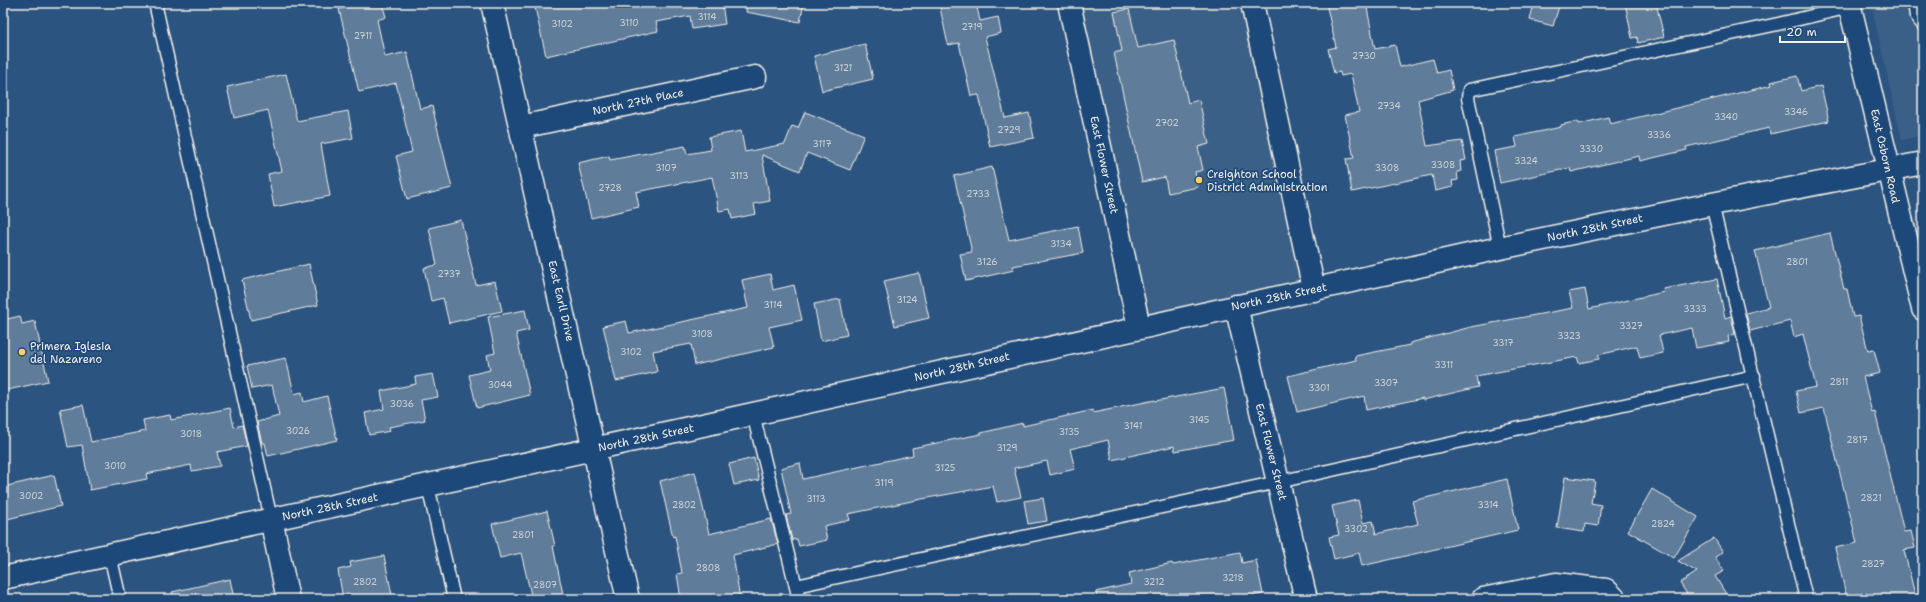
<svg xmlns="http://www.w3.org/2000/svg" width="1926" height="602" font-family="'Shantell Sans',sans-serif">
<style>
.built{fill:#3b6088}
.building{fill:#5e7b9a;stroke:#f4f1e8}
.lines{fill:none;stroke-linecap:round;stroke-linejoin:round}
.lane-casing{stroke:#f4f1e8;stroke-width:15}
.street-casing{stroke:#f4f1e8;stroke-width:25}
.secondary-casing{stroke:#f4f1e8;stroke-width:25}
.lane{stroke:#1f4a7a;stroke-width:12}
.street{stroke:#1f4a7a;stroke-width:22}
.secondary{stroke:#1f4a7a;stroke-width:22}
.poi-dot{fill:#ffd166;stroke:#1f4a7a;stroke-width:1.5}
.labels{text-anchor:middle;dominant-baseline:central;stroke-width:3.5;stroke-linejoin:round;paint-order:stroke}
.number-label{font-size:9px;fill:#ced4d4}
.street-label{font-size:11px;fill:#f4f1e8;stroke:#1f4a7a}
.poi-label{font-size:11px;fill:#f4f1e8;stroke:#1f4a7a;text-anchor:start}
</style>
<rect width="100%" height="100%" fill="#2c5481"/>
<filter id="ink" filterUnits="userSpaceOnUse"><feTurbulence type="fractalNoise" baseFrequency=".025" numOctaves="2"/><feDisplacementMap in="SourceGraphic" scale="8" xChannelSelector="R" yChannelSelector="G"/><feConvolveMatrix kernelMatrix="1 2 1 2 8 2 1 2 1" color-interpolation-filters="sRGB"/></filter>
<g filter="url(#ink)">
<g class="built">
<path d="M1069,3H1252L1314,290L1139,327Z"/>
<path d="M1871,3H1923V135L1902,140Z"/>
</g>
<g class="building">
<path d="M366,3H382L386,17L377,20L385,57L407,52L420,109L432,106L452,188L407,199L396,156L412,152L396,83L359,92L339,9Z"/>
<path d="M534,3H722L725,24L692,29L690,16L656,22L658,31L546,56Z"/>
<path d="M747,3H804L800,22L746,12Z"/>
<path d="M939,3H976L980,21L998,17L1001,33L985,37L1005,118L1029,113L1034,138L990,147L979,95L971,96L959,43L948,45Z"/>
<path d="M1326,3H1366L1375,49L1395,45L1400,67L1433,59L1437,73L1449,70L1453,90L1418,100L1427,146L1462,141L1466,160L1460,161L1461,171L1457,172L1458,180L1452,181L1453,187L1435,191L1432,175L1352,192L1346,159L1354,158L1345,115L1359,112L1351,74L1341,76L1340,72L1334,73L1328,49L1336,47Z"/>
<path d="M1534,3H1560L1553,26L1530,20Z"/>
<path d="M1625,3H1656L1664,37L1638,43L1637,37L1632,38Z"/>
<path d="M1129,9L1138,48L1174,40L1188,103L1199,100L1209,144L1198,147L1203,170L1195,172L1198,187L1168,193L1165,177L1142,182L1114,53L1122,51L1114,12Z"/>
<path d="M865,44L873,79L822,91L814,56Z"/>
<path d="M286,74L297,121L348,111L353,138L321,144L330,196L274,207L268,174L282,171L268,110L234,118L227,87Z"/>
<path d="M1797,76L1801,91L1821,86L1829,121L1770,134L1769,128L1686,147L1687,150L1640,161L1639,156L1571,172L1570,168L1500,183L1494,151L1517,147L1515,137L1561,127V125L1578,121L1579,124L1608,117L1610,124L1772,85L1771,82Z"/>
<path d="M805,112L864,135L850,170L807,153L800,171L762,155L770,201L754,204L756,214L732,219L730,209L719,211L712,177L636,192L639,207L591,218L578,163L609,156L610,160L685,146L687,154L711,150L709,137L741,131L745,152L785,144L792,126L798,128Z"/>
<path d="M992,167L1009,240L1078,226L1083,253L1013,266L1014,270L966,281L960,254L972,252L954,176Z"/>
<path d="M461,220L476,285L495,281L502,311L449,323L443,298L431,301L424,268L437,265L429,228Z"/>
<path d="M1830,233L1844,289H1847L1853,317L1859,316L1868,351L1874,350L1880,373L1863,377L1872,413L1875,412L1904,532L1911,531L1915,548L1904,550L1916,599H1847L1835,548L1857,543L1824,408L1801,413L1796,391L1816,387L1803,334L1794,337L1790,321L1750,331L1746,313L1769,307L1755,251Z"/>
<path d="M309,264L318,305L251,320L242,280Z"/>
<path d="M919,273L929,318L895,326L884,281Z"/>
<path d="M770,274L773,290L794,285L802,320L769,327L774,347L695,365L691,344L653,351L657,372L616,381L603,326L626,321L629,333L748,308L742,280Z"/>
<path d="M1717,279L1725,318L1731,316L1735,334L1728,336L1729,342L1696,348L1692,328L1659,335L1663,353L1640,358L1637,346L1598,355L1599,359L1579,363L1577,357L1476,376L1478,387L1423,400V398L1366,410L1364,396L1297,412L1288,376L1356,360L1355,356L1410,345V343L1471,327L1573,308L1569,292L1585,289L1589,309L1664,292L1663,289Z"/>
<path d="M840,299L847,335L821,341L814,304Z"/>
<path d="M525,310L529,330L516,333L530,395L477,408L469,375L490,370L487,355L495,353L488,317Z"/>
<path d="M20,316L22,324L35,321L48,381L3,391V320Z"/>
<path d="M286,358L294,394L302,392L304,402L327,396L337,440L268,456L265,443H262L257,422L279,416L272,385L252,389L247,366Z"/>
<path d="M433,374L438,397L421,400L425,420L389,427L390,431L369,435L365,413L384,409L381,391L416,384L415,377Z"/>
<path d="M1224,388L1234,440L1175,451L1174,446L1112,460L1108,440L1070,449L1075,469L1050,475L1047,461L1014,468L1021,497L997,502L993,486L922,499L848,514L850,520L824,526L827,540L799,546L797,539L792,540L786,515L791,514L781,468L800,463L803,479L913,455L912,448L981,434V433L1023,423V426L1093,410V413L1155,400V401Z"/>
<path d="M83,405L91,442L145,431L143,420L170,415L171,420L230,408L234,427L242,425L247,446L217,452L220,466L192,471L191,465L146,474L147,479L90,490L82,445L68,447L60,409Z"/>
<path d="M754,458L759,480L734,485L729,464Z"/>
<path d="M695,472L709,534L771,519L778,544L733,555L740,599H681L677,574L682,573L675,536L673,537L660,481Z"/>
<path d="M54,475L61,506L3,520V487Z"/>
<path d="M1565,477L1595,481L1591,503L1601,505L1598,526L1585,524L1584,532L1557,528Z"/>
<path d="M1507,479L1518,530L1362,566L1359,553L1334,559L1329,537L1339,535L1332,506L1358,500L1363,523L1373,521L1376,534L1418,524L1412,501Z"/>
<path d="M1652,489L1698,517L1674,558L1628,531Z"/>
<path d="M1043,498L1047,521L1028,524L1024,501Z"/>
<path d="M547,511L555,546H553L564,599H532L521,553L500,558L492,524Z"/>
<path d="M1714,538L1723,552L1715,557L1724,571L1715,576L1729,599H1690L1680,583L1697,572L1678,561Z"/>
<path d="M1240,552L1242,563L1256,560L1263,594L1237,599H1097L1096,592L1131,584L1129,573L1172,563L1173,565Z"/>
<path d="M384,556L392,595L369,599H343L338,570L351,567L350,562Z"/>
<path d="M230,579L234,599H173L172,592Z"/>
</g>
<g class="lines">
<g class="lane-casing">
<g id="lane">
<path d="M155,3L271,519"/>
<path d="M1914,3L1916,16L1923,25"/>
<path d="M1712,204L1806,599"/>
<path d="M1500,248L1468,98L1469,90L1778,24L1850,7"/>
<path d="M753,414L799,599"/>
<path d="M428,486L454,599"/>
<path d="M110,555L120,599"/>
<path d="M796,586L1278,482L1754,376"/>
</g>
</g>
<g class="street-casing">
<g id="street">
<path d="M492,3L628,599"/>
<path d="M1069,3L1139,327"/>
<path d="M1252,3L1314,290"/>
<path d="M521,127L755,77"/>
<path d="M1236,306L1306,599"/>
<path d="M271,519L288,599"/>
<path d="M1483,599L1556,584L1606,590L1615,599"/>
</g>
</g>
<g class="secondary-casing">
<g id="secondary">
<path d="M1849,3L1923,309"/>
<path d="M3,578L753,414L1500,248L1712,204L1923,163"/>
</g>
</g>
<use href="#lane" class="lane"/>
<use href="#street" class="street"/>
<use href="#secondary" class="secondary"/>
</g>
</g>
<g class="poi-dot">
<circle cx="1199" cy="180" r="4"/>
<circle cx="22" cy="352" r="4"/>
</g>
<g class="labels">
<g class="number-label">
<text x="707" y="17">3114</text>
<text x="629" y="23">3110</text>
<text x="562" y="24">3102</text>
<text x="972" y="27">2719</text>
<text x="363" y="36">2711</text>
<text x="1364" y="56">2730</text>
<text x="843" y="68">3121</text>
<text x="1389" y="106">2734</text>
<text x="1796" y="112">3346</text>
<text x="1726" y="117">3340</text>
<text x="1167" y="123">2702</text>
<text x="1009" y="130">2729</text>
<text x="1659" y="135">3336</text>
<text x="822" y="144">3117</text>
<text x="1591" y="149">3330</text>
<text x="1526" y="161">3324</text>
<text x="1443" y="165">3308</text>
<text x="666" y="168">3107</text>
<text x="1387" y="168">3308</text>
<text x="739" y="176">3113</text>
<text x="610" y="188">2728</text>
<text x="978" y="194">2733</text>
<text x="1061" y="244">3134</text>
<text x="987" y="262">3126</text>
<text x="1797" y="262">2801</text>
<text x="449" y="274">2737</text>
<text x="907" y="300">3124</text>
<text x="773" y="305">3114</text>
<text x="1695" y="309">3333</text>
<text x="1631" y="326">3327</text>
<text x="702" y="334">3108</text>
<text x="1569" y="336">3323</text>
<text x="1503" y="343">3317</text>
<text x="631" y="352">3102</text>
<text x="1444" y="365">3311</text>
<text x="1839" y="382">2811</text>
<text x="1386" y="383">3307</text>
<text x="500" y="385">3044</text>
<text x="1319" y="388">3301</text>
<text x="402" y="404">3036</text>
<text x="1199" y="420">3145</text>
<text x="1133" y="426">3141</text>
<text x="298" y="431">3026</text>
<text x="1069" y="432">3135</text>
<text x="191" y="434">3018</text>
<text x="1857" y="440">2817</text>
<text x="1007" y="448">3129</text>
<text x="115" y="466">3010</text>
<text x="945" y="468">3125</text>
<text x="884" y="483">3119</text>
<text x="31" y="496">3002</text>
<text x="1871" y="498">2821</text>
<text x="816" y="499">3113</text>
<text x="684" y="505">2802</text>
<text x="1488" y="505">3314</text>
<text x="1663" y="524">2824</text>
<text x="1356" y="529">3302</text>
<text x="523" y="535">2801</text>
<text x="1873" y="564">2827</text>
<text x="708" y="568">2808</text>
<text x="1233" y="578">3218</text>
<text x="365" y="582">2802</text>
<text x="1154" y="582">3212</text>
<text x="545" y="585">2807</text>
</g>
<g class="street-label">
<text transform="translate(638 102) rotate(-12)">North 27th Place</text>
<text transform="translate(1885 156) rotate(77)">East Osborn Road</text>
<text transform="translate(1104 165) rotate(78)">East Flower Street</text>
<text transform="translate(1595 228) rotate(-12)">North 28th Street</text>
<text transform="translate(1279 297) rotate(-12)">North 28th Street</text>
<text transform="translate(561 301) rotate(77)">East Earll Drive</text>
<text transform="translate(962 367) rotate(-13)">North 28th Street</text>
<text transform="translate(646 438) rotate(-12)">North 28th Street</text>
<text transform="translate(1271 452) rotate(76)">East Flower Street</text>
<text transform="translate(330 507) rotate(-12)">North 28th Street</text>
</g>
<g class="poi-label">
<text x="1207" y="174">Creighton School<tspan x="1207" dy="13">District Administration</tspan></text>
<text x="30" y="346">Primera Iglesia<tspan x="30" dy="13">del Nazareno</tspan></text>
</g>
</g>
<rect width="1926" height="602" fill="none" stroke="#1f4a7a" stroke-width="16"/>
<rect x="8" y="8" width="1910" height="586" fill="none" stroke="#f4f1e8" stroke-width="1.5" filter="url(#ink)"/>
<path d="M1780 36v6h65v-6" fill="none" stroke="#f4f1e8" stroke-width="2"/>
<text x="1786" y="36" font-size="12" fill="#f4f1e8" stroke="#1f4a7a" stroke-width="3" paint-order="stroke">20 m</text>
</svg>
